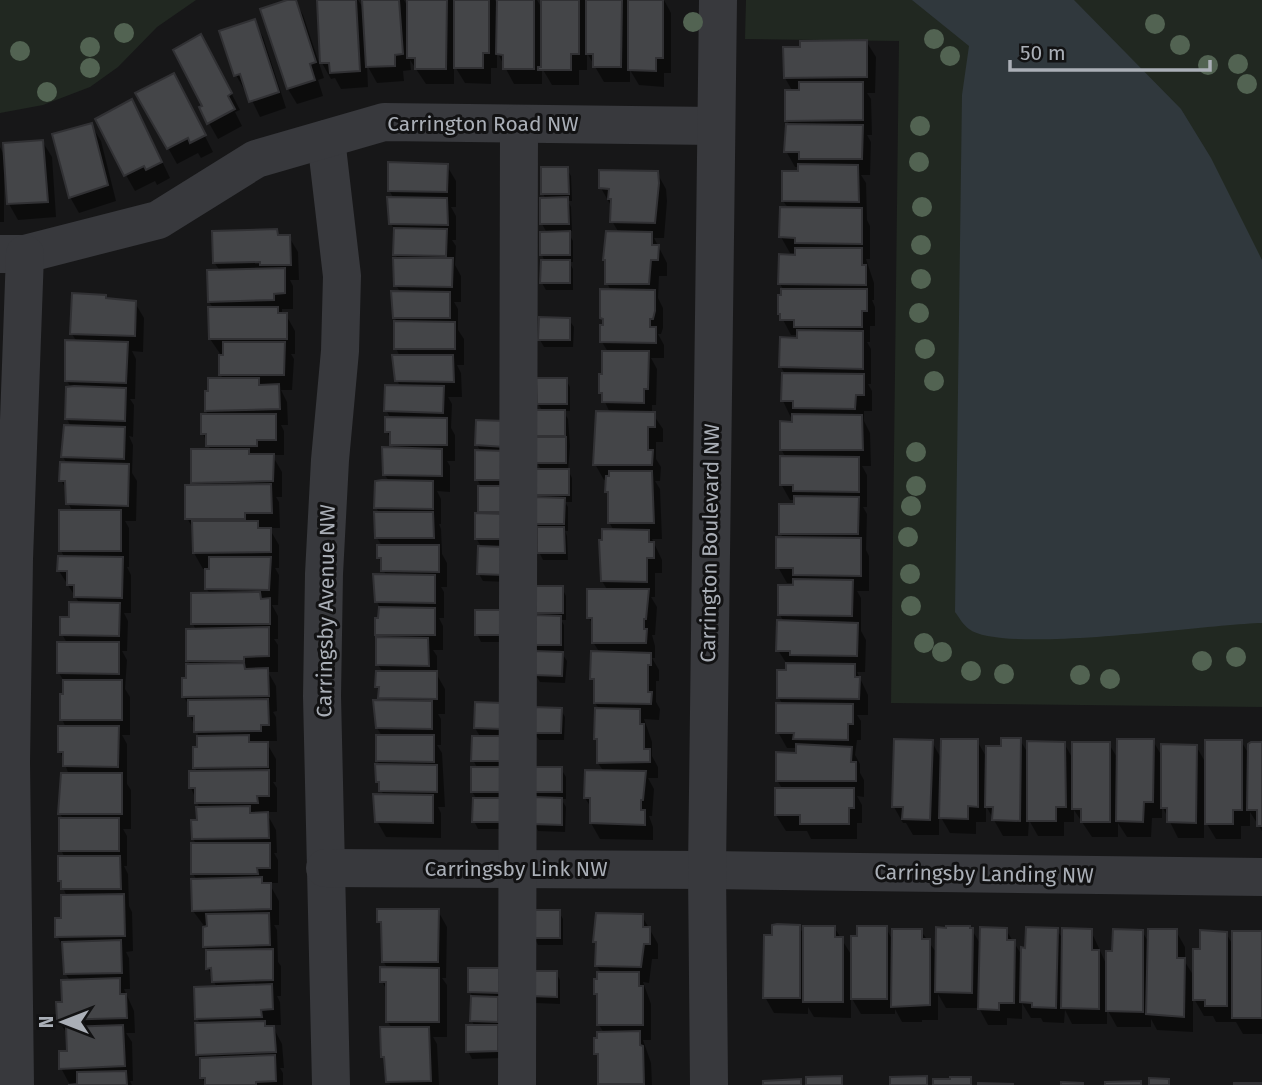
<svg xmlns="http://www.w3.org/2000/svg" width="1262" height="1085" font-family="'Fira Sans',sans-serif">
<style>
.green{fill:#212821}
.water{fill:#30383d}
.shadow{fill:#0007}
.building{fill:#444548;stroke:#313134;stroke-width:2}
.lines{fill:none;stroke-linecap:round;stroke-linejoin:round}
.minor{stroke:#38393d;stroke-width:38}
.tree{fill:#526352}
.labels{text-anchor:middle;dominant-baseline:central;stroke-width:6;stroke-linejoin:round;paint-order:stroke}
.street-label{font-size:21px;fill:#aaafb7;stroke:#121213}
</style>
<rect width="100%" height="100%" fill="#171718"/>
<g class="green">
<path d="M0,0H196L157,27L118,67L90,87L43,105L0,113Z"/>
<path d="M746,0H1262V707L891,703L899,41L745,39Z"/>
</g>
<path class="water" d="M912,0H1074L1181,109L1211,158L1262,260V623C1209,624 1002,655 969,629C963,625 959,617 955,612L962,95L969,46Z"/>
<g class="shadow">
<path d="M294,0L303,15L324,78L318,80L323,96L297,104L288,89L262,10Z"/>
<path d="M319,0H358L365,11L364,0H404L409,9V0H454L456,3V0H495L498,6V0H537L543,10V0H585L588,4V0H627L630,4V0H664L671,13V73H664V87L639,85L630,70V82H604L587,53V70H579V85H552L542,68V84H514L497,52V68H491V84L465,83L454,65V84H426L410,60L411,70L403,71L404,81L377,83L367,65L368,87L341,89L335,78L331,79L322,63Z"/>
<path d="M254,21L263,37L286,108L260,117L247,90L245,91L236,75Z"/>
<path d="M866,41L876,57L875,93H867L871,99L872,135H867L871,142L870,175H861L866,183L867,220L870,226V259H866L874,283V300H872L875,307V326H870V342H867L871,349V384H868L872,391V411H864V421L870,433L871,466H862L867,475V507H863L867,514L866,550L869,556V591H857L861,598V631L866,640L865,672H857L868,695V715H857L861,721V740H857L855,755L860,764V773L864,780V797L857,796L862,805V823H857V839H811L807,831H786L776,815L783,790L777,780L797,755V748H787L778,732L783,705L779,698L788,672V666L778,650L784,622L780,615L795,587V583H787L778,567L784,539L780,533L795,506V500H790L781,484L786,458L781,449L794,424L783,401L785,374L781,367L799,340V335H791L780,314L783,297V289L780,284L797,256V253H790L781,237L789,209L783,201L800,173V167H795L786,151L790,126L787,120L793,92L785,78Z"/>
<path d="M210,52L240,110L235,112L242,126L218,139L209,123L204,106Z"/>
<path d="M182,91L213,152L201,158L198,153L177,164L138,93Z"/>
<path d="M141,117L170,178L157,185L155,181L135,191L126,175Z"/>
<path d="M91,125L101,141L116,201L79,213L70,197Z"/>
<path d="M42,141L52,157L56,217L18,220L9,204L7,175H4V222H0V147L5,157Z"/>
<path d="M447,166L456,181V207H451L456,216V240H452L456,246L455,265L461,276V302H454L458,309V330L464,339V365H457L461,373L462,397H448L452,404L451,428L455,435V461H447L450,466V492L437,491L441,499V524H439L441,529L442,554L447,563V587H441L444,592V618H439L443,626V650H433L437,656V675L445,689V714H438L441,719V745H437L442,753L445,807H438L441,813V838L386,837L377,821L384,796L377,781L381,766L377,761L382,736L377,728L383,702L377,687L383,672L378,665L380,639L377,634L380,608L377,601L386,576L379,558L382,546L377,538L379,513L376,507L390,483L385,475L394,449L387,431L391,419L386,410L400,387L394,371V357H400L396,348L397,323L395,318L400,292L396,285L398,259L395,254L396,232L391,224L394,199L389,190Z"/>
<path d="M567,169L571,176L572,201H568L571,207L572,231H567L573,241V262H569L573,269V290H546L542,283L545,262L542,255L547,233L542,224L546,199L543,194Z"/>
<path d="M657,173L666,189L667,201L664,238H654L667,263V276H659L658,298L663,308V328L661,334H658L664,345V358H651L657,369L656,405H652V413L663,429V442H656V459L661,467L660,481H655L660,489L662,539H652L662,560V573H655V597H651L657,607L655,635H652L655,646V658H652L659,670V681H656V702L660,709L659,720L644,719L652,742V756L658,767V778H648L654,789L652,816H649L653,827V840L600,839L591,823L592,809L585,798L604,772L598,763L599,744L595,738L600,710L595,703L596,685L592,679L600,653L593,642L594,627L589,618L608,591L602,581L614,531L609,522L608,480H604L595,464L610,413L601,393L608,352L602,342L605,323L601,318L611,291L607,283L619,233L612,221V204H610L601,188Z"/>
<path d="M276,231L280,237H289L298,252L299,280H290L293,286V309H282V315H286L295,331V354H291L294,359L292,390H281L287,402L288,425H281L284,431V455H272L282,472V497H276L279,502L280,528H269L279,545V568H275L279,575L278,605H272L278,616V639H274L278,645V672H268L276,686L277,711L273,712L276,717L277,741H269V747L276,759V782H273L277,788V812H266L276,830L277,853H274L278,860V883H269L279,901V925H274L277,930L278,962L281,966V996H277L280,1002L281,1025H272L282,1044L284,1068H280L283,1073V1085H206L202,1078V1061L197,1054L200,1024L197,1018L217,988L208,968L205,927L193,911V880H197L193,874L197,845L193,839L200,809L191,788L198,773L195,768L199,737L190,715V707L184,697L191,665L188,661L196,630L193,624L210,594L207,589V569H203L194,553V530L187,518L195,487L193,482L211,451L203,434L209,416L206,411L223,380L221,375V355L210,339L214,309L209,302L220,271L214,262Z"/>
<path d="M105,296L107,300L135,303L144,318L143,352L132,351L136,359L135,399H130L134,405L133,437L129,436L133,445L132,473L137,481L136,521H125L129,528V567H127L131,575V613H124L128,621L127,651H122L127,660L125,689L130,697V735H122L127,744V784L131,790V829H123L127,836V866H124L128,874L129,906L132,912L133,951L126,952L129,958L130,989H124L134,1011L135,1033H126L132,1042L133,1081H130L132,1085H70L61,1068L69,1052L68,1036L58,1019L71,982L65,973L64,948L57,936L67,897L60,880L65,858L61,850L64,820L60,814L69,775L60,751L66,728L62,719L65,683L59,673L67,643L62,634L80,604L59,571L65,558L61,551L73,512L68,503L67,491L61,480L67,464L63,457L71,427L67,419L68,389H72L67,381L77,342L72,334Z"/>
<path d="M569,320L574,327L573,347H544L540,340Z"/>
<path d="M566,380L570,387V411H563L568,419L570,446L568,470L572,478V502H565L568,507V531H565L567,536L568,560H543L539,552L540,529L537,523L539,499L537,495L541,470L537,462V412H543L538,404Z"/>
<path d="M505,423L508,582L483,581L479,574L482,548L476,538L482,515L479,511L481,487L477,479L481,452L477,445Z"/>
<path d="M562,588L566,596V620H561L564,625V652H561L567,661L565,683L540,682L535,674L539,653L534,644L535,612Z"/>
<path d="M502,612L506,642H481L477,634Z"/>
<path d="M476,704L505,736H498L504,746L503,829H478L474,821L477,799L472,792L478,769L473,760L481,738L475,728Z"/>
<path d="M561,710L565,717L564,740H539L534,732Z"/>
<path d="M1020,740L1029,755L1064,743L1074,761L1109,744L1118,759L1153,741L1163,758L1196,746L1207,765L1241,741L1250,756L1262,744V831L1250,812V826H1241V839H1216L1204,819V838H1178L1162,806V818H1152L1151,837H1127L1118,823V837H1092L1074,810V822H1064V836H1038L1029,820L1028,836H1003L986,806V822H976V834L950,833L939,814V835H913L906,823H903L894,807L932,742L942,760L977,741L987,758L1002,748Z"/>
<path d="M561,769L566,777V799H561L566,807L565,832L538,831L534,823L539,799L535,792Z"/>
<path d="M438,911L447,927L446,978H442L447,985V1037H433L437,1044L439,1085H390L386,1062L383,1057L392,1028L387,1021V991L382,981L388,969L383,961V928L379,921Z"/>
<path d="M559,912L563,919V945H538L534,937Z"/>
<path d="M598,915L642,916L658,944V959H652L649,983L643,982L651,1004V1040H643L651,1063L652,1085L599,1084V1058L596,1053L604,1033L599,1025L596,980L602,974L597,966V946L595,942Z"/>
<path d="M799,927L805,936L834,927L852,956L886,928L894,943L921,931L938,955L972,930L981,945L1006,930L1023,957L1057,930L1064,941L1091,931L1108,968L1114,953L1142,931L1149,943L1176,931L1185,947V962L1195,978L1202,950L1226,933L1234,947L1262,933V1034H1243L1236,1022H1216L1213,1016H1204L1193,997V1032L1157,1030L1151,1019V1027H1117L1107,1009V1024H1072L1065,1010L1064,1023L1043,1022L1041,1018H1031L1022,1003V1019L1007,1018V1025H988L979,1008H946L938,994V1020H922V1022H902L895,1009V1014H861L851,997V1018L814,1017L808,1007V1014L774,1013L765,997L773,936Z"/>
<path d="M498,970L502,1058L472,1059L468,1051L475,1027L472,1021L473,997L470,992Z"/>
<path d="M532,972L556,973L560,980V1004L536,1003Z"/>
</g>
<g class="building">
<path d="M287,0H296L316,62L310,64L315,80L287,89L260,9Z"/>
<path d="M317,0H356L360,71L330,73L329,63H320Z"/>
<path d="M362,0H399L403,54L395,55V66L366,67Z"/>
<path d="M407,0H447L446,69H415V58H407Z"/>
<path d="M454,0H489V53H483V68H454Z"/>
<path d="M497,0H534V69H503V55L496,54Z"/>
<path d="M541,0H579V54H571V70H538V67H541Z"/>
<path d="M586,0H622L621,67H593V54H586Z"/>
<path d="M628,0H663V58H656V71L628,70Z"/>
<path d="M255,19L279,92L249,102L240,74L234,76L219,31Z"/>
<path d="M201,34L232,93L228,96L235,109L207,124L199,107L202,106L173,50Z"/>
<path d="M867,40V77L784,78L783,47H800V41Z"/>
<path d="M174,73L206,135L190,143L188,138L167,149L135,93Z"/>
<path d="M799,82H863V120L785,121V90H799Z"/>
<path d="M132,99L162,162L146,170L144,166L124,176L95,119Z"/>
<path d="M92,123L108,185L69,198L52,134Z"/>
<path d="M786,124L863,125L862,159H799V152H784Z"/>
<path d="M43,140L48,202L7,204L3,143Z"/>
<path d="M388,162L448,164L447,192L388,191Z"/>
<path d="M798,164L858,165L859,202L782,201V171H798Z"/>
<path d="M541,167H568L569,194H541Z"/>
<path d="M599,170L658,171L659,183L655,223L610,222L611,199H608L609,189L599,188Z"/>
<path d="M387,197L447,198L448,225L389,224Z"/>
<path d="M568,197L569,224H540V198Z"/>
<path d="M780,207L862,208V244L795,243V238L779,237Z"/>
<path d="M394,228L447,229L446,256L393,255Z"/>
<path d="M277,229L278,235H290L291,265H260V262L213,263L212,231Z"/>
<path d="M570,231V255H540V232Z"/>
<path d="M606,231L652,232V245H659L658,260H651L649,284H605V260H603Z"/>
<path d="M795,248H862V265H866V285L778,284L779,254L795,255Z"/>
<path d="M393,258H453L452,287L394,286Z"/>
<path d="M541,260H570V283H540Z"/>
<path d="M285,268V293L274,294V300L208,302L207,270Z"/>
<path d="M600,289L655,290V311L653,319H650V327H656V343L600,342V325H603V319L600,318Z"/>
<path d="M781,289H867V311H862V327H794V320H780V314H778V295H781Z"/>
<path d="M391,291L450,292V318H393Z"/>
<path d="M72,293L106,295V298L136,301L135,336L70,334Z"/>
<path d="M208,307H278V313H287V339H209Z"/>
<path d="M539,317L570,318V340H538Z"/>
<path d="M394,321L455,322V349H394Z"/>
<path d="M797,330L863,331V369L779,367L780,337L797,338Z"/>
<path d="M65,340L128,342L126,383L65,381Z"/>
<path d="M223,342H285L284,375H219V355H223Z"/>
<path d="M602,351H649L648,389H644V403L602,402V393H599V374H602Z"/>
<path d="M392,355H453L454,382L395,381Z"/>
<path d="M782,373L864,374V395H856L855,409L793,408V401H781Z"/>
<path d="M208,378H259V385L279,384L280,409L205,411V391H208Z"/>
<path d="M536,378H567V404H537Z"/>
<path d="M385,385L444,386L443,413L384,411Z"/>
<path d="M74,386L126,388L125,421L65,419L66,387Z"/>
<rect x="535" y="410" width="30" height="26"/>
<path d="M596,411L655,412V427H648V450H653L652,465H593Z"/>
<path d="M201,414H276V440H257V446H206V434H201Z"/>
<path d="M792,414L862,415L863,450H780V421L792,422Z"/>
<path d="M385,417L447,418V445H390V432H385Z"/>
<path d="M476,420L506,421L505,447L475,445Z"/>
<path d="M64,425L125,427L124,459L61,457Z"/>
<rect x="535" y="437" width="31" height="26"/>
<path d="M382,447L442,449V476L383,475Z"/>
<path d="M191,449H249V454H274L273,481L191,483Z"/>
<path d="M475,450L505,451L504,480H475Z"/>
<path d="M780,456L859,457V492L793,491V485H780Z"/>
<path d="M60,462L129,464L128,506L66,504L65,481H59Z"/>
<rect x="535" y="469" width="34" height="26"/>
<path d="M609,471H652L654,523H608V492H605L606,476H609Z"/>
<path d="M382,480L433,481V509L374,508L375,481Z"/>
<path d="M271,484L272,513H245V519H185V485Z"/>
<path d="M478,486H505L504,512H478Z"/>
<path d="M794,496L859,497L858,534H779V504H794Z"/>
<path d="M535,497L565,498L564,524H535Z"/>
<rect x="59" y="510" width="62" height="41"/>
<path d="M374,512H433L434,538H375Z"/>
<path d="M475,513L504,514V539H475Z"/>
<path d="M192,521H258V528H271V552L193,553Z"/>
<path d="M537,527H564L565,553H537Z"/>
<path d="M602,529L649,530V542H654V558H647V582L601,581L599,540H602Z"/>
<path d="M776,537L861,538V576L793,575V568H776Z"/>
<path d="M377,545H439V572L381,571V558H377Z"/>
<path d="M478,546L505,547L504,575L477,574Z"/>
<path d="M58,556L123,557L122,598L74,597V585H67V571H57Z"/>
<path d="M209,557H271L269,590L205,589V569H209Z"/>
<path d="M373,574L435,575V603L375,602Z"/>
<path d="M793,579L853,580L852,616L778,615V585H793Z"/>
<rect x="534" y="586" width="29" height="27"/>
<path d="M587,589H649L646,619H644V629H647L646,643H592V618H587Z"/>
<path d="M260,592L261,599L270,598V624H191V593Z"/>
<path d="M69,602L120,603L119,636L60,635V617H69Z"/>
<path d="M379,607L435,608V635H375V618H378Z"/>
<rect x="475" y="610" width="28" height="25"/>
<path d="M534,615L561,616V645H533Z"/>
<path d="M777,620L858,623L857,656L790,655V651H776Z"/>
<path d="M269,627V656L244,657V661H186V629Z"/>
<path d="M376,637L428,638L429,666L376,665Z"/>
<path d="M57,642H119V674L57,673Z"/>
<path d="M535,651L563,652L562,676L534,675Z"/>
<path d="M591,651L651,653V665H648V692H652L651,704L594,703V679H590Z"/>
<path d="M244,663L245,669L268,668L269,696L182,697V678H186V664Z"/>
<path d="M786,663L855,664V677H860L859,699L777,698V670H786Z"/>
<path d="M376,671H437V699L378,698L379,687H375Z"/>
<path d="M63,680H122V720H60V694H63Z"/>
<path d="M268,699L269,725H261V731L194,732V716H188V700Z"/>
<path d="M373,700L432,701V729L376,728Z"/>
<path d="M475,702L503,703L502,729L474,728Z"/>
<path d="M776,703L853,704V724H848V740L793,739L794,733H776Z"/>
<path d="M533,707L562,708L561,733H533Z"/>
<path d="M595,708L640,709V724H644V749H650V762L597,763V739H594Z"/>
<path d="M58,726H119L118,767L63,766V752H58Z"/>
<path d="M249,735V742H268V767L193,768V747H197V736Z"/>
<path d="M376,735H434V762L376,761Z"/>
<path d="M472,736H501L500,761H471Z"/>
<path d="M1001,738H1021L1020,821L992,820L993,807H985L986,746H1001Z"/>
<path d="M894,739L933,740L930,820L902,819L903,807H892Z"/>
<path d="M941,739H978V807L968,806V819L939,818Z"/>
<path d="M1117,739H1154L1153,802H1144L1143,822L1116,821Z"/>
<path d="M1205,740H1242V810H1233V824H1205Z"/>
<path d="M1027,741L1065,742L1066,807H1056V821H1027Z"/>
<path d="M1072,742H1110V822H1081V809H1072Z"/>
<path d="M1251,742H1262V826H1257V810H1247L1248,744Z"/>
<path d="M796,744L852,747L851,762H856V781H776V752L796,753Z"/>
<path d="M1161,744L1197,745L1196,823L1167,822V808H1161Z"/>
<path d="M375,764L437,765V792L379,791V782H376Z"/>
<path d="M471,767H500L501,792H471Z"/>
<rect x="533" y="767" width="29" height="25"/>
<path d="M269,770V796H257L258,803H195V788H189V771Z"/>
<path d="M585,770L646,771L643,800H641V810H645V825L590,823V798H584Z"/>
<path d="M61,773H122V814H58Z"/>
<path d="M775,788H854V808H849V824H800V815H775Z"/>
<path d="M373,794L433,795V823L375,822Z"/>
<path d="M533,797L562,798V825L532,824Z"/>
<path d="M473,798H500V822H472Z"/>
<path d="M250,806V813L268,812L269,838L192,839L191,820H197L196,807Z"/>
<rect x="59" y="818" width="60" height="33"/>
<path d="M191,843H270V868H257L258,874H191Z"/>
<path d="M58,856H120L121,889H61V881H58Z"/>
<path d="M262,877V883H271V909L192,911L191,879Z"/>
<path d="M124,894L125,936L55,937V918H61V895Z"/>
<path d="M377,909H439L438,962H382L381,922H377Z"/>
<path d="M533,910H560V938H532Z"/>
<path d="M269,913L270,945L203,947V927L207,926L206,914Z"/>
<path d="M596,913L643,914V927H650V944H644L641,967L595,966L596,942H593Z"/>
<path d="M777,924L800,925V998H763L764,935H772V925Z"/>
<path d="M803,926H835V937H843V1002H803Z"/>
<path d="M857,926H887V999H851V936H857Z"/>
<path d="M946,926H970V928H973L972,993L935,992L936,927L946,928Z"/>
<path d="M980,927L1007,928V940H1015L1014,1003H999V1010L978,1009Z"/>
<path d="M1026,927L1058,928L1056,1008L1032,1007V1003L1020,1002L1021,947L1025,948Z"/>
<path d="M1062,928L1092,929V950H1099V1009L1061,1008Z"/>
<path d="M892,929H922V939H930V1005L891,1007Z"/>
<path d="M1113,929L1143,930V1012L1106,1011V951H1112Z"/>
<path d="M1148,929H1177V958H1185L1184,1017L1146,1014Z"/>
<path d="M1200,930L1227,932V1006H1205V1000H1193V949H1200Z"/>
<rect x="1232" y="931" width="30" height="87"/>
<path d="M121,940L122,973L64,974L62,942Z"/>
<path d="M273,949V980L212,982L211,968L206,969V950Z"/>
<path d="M380,967L439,968V1022H386V982H380Z"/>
<path d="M468,968H499V993L468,992Z"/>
<path d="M530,971H557V997L530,996Z"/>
<path d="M597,972H639V986H643V1025H597V994H594V979H597Z"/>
<path d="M120,978V994H126L127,1018L57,1020L56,1002H62L61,980Z"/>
<path d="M272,984L273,1009L261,1010L262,1017L195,1019L194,987Z"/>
<path d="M471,996L498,997V1022L470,1021Z"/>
<path d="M265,1021V1026H274L276,1052L196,1055L195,1023Z"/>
<path d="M123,1025L125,1066L59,1069V1051H67L66,1027Z"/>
<path d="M466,1025H498V1051L466,1052Z"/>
<path d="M380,1027H429L431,1081L386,1082L384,1057H381Z"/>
<path d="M640,1031V1045L643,1046L644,1084H598V1054H594V1038H597V1032Z"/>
<path d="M275,1055L276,1081L256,1082V1085H205V1078H200V1058Z"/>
<path d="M126,1071L127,1085H68L77,1084V1072Z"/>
<path d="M842,1076V1085H806V1077Z"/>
<path d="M927,1076V1085H890V1077Z"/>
<path d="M950,1077H971V1085H933V1079H950Z"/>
<path d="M1149,1078L1169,1079V1085H1149Z"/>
<path d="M801,1079V1085H763V1081Z"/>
<path d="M1141,1081V1085H1105V1082Z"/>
<path d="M1061,1082L1083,1083V1085H1061Z"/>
<path d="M978,1083L1013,1084V1085H978Z"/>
<rect x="1234" y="1083" width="28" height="2"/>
</g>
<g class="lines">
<g class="minor">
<path d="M326,139L342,276L340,351L330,460L324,574L322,696L331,1085"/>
<path d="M0,254H25L158,220L256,159L384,122L715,126"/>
<path d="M325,868L707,870L1262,877"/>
<path d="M15,1085L11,762L14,559L25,254"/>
<path d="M517,1085L519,124"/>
<path d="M709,1085L707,870L718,0"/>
</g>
</g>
<g class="tree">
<circle cx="693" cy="22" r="10"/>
<circle cx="1155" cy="24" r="10"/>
<circle cx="124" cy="33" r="10"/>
<circle cx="934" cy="39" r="10"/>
<circle cx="1180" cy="45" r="10"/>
<circle cx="90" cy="47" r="10"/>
<circle cx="20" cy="51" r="10"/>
<circle cx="950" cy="56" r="10"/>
<circle cx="1238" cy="64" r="10"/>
<circle cx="1208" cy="65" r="10"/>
<circle cx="90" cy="68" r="10"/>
<circle cx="1247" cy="84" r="10"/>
<circle cx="47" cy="92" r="10"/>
<circle cx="920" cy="126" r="10"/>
<circle cx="919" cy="162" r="10"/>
<circle cx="922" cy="207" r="10"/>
<circle cx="921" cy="245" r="10"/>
<circle cx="921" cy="279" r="10"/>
<circle cx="919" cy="313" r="10"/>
<circle cx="925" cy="349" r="10"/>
<circle cx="934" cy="381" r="10"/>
<circle cx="916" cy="452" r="10"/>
<circle cx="916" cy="486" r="10"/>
<circle cx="911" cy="506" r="10"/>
<circle cx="908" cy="537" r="10"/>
<circle cx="910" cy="574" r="10"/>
<circle cx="911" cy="606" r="10"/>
<circle cx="924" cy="643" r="10"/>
<circle cx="942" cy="652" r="10"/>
<circle cx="1236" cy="657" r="10"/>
<circle cx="1202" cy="661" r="10"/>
<circle cx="971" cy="671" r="10"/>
<circle cx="1004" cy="674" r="10"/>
<circle cx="1080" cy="675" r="10"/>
<circle cx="1110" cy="679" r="10"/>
</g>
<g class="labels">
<g class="street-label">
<text x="483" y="124">Carrington Road NW</text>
<text transform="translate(710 543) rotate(-89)">Carrington Boulevard NW</text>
<text transform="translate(326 611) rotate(-89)">Carringsby Avenue NW</text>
<text x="516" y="869">Carringsby Link NW</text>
<text transform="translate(984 874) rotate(1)">Carringsby Landing NW</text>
</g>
</g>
<g transform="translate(63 1022) rotate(270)" stroke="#121213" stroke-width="5" paint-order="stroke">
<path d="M0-5L12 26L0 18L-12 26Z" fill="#aaafb7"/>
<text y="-10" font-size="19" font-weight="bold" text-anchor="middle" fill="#aaafb7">N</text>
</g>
<path d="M1010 60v10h200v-10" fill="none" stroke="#aaafb7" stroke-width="3.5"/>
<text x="1020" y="60" font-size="21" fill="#aaafb7" stroke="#121213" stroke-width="5" paint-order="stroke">50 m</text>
</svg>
